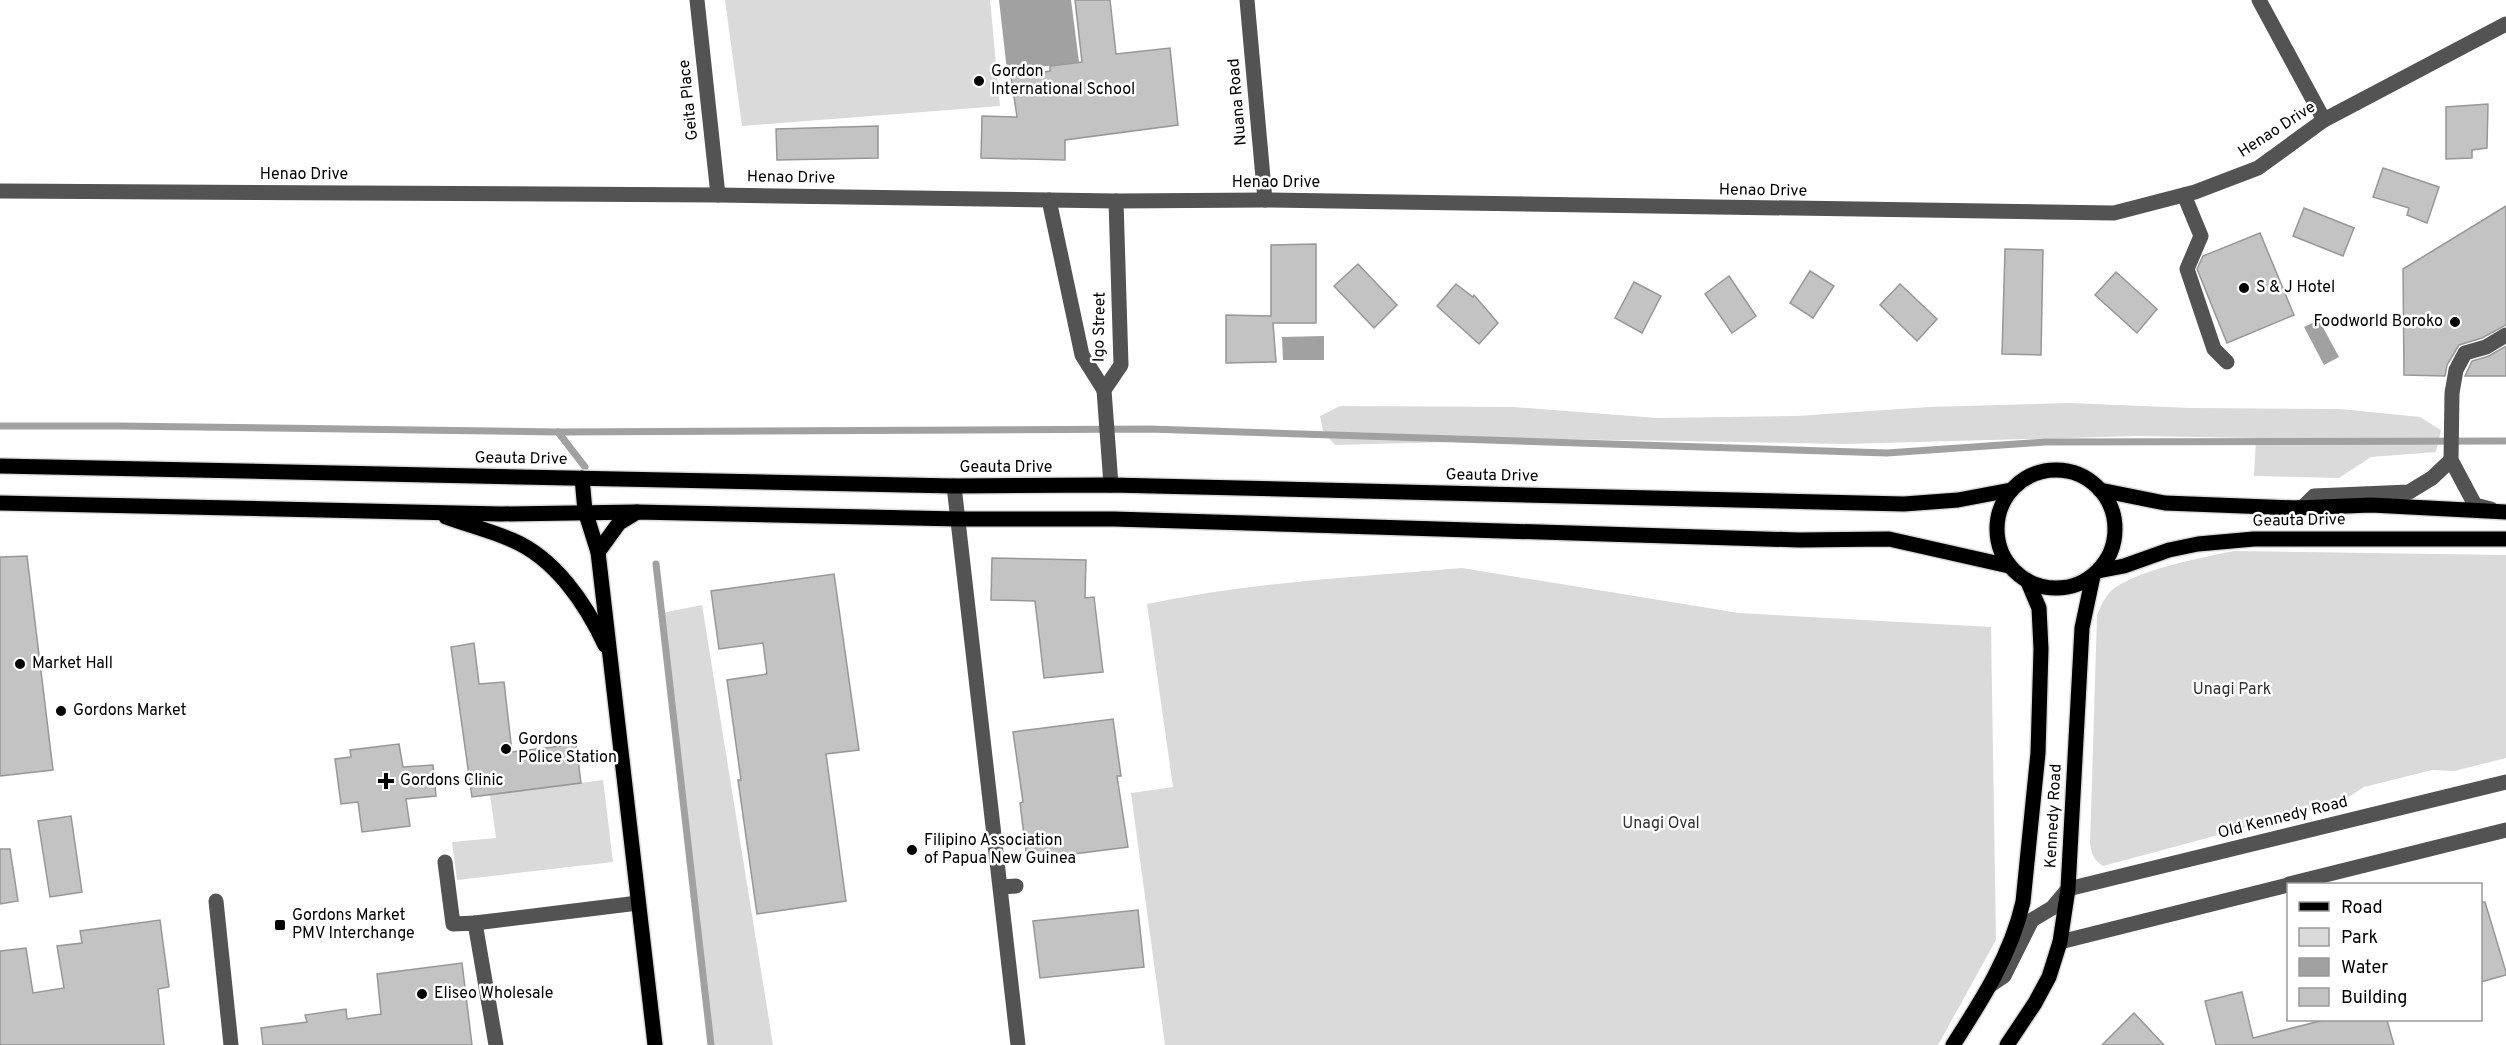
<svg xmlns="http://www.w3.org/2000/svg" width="2506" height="1045" font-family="Overpass,sans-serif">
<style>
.green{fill:#dadada}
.water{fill:#a1a1a1}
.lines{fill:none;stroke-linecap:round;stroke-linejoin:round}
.stream{stroke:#a1a1a1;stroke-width:7}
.building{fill:#c3c3c3;stroke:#979797;stroke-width:1.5}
.major-casing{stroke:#dbdbdb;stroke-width:18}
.minor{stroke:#535353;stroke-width:15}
.major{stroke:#000;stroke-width:15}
.poi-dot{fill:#000;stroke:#fff;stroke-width:2}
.labels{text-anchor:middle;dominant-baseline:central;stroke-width:5;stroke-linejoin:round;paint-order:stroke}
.poi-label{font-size:16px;fill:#000;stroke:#fff;text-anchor:start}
.street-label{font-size:16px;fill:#000;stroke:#fff}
.park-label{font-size:16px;fill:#313131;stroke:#fff}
</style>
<rect width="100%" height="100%" fill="#fff"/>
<g class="green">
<path d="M725,0H990L1000,106L742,126Z"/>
<path d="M2069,403L2191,408L2340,409L2420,417L2441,430L2436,452L2371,457L2339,478L2254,476L2256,438L2139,436L1846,444L1561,439L1335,445L1323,431L1320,416L1340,406L1513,407L1657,418L1797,416L1929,407Z"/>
<path d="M2234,551L2506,555V758L2454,771L2432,770L2364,787L2341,802L2103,866C2094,860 2092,855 2090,844L2097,615C2101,606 2104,598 2111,591C2132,571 2204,557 2234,551Z"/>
<path d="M1462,568L1739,613L1991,627L1996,940L1938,1045H1165L1131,793L1173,787L1147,604C1251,582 1357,577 1462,568Z"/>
<path d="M702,605L773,1045H711L662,613Z"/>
<path d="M603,780L613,862L457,880L452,842L496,838L490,795Z"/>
</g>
<g class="water">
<path d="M999,0H1071L1079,62L1007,71Z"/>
<path d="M2319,320L2339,357L2324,365L2304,327Z"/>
<path d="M1324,336V360H1283L1282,337Z"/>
</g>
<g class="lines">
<g class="stream">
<path d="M0,426H119L558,432L1149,429L1887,453L2045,442L2506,441"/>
<path d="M558,432L585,467"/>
<path d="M656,564L711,1045"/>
</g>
</g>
<g class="building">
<path d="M1075,0H1110L1116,54L1170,48L1178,125L1065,140V160L981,158L982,116L1017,117L1011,77L1050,71V66L1082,62Z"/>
<path d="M2488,104L2487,148L2472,150V158L2446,159V107Z"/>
<path d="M878,126V158L777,160L776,129Z"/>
<path d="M2383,168L2439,187L2427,223L2407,215L2409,208L2373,197Z"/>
<path d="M2506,206V325L2482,338L2459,345L2447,365L2445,376L2404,375L2403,269Z"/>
<path d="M2304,208L2354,228L2343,256L2293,236Z"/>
<path d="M2260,233L2294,315L2227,343L2197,269L2203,256Z"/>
<path d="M1316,244V323H1273L1276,362L1226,363V315L1271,316V245Z"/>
<path d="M2005,249L2043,250L2041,355L2002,354Z"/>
<path d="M1358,264L1397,305L1374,328L1334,286Z"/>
<path d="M1810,271L1834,286L1813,318L1790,303Z"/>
<path d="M2116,272L2157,309L2137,333L2095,295Z"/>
<path d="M1729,276L1756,316L1732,333L1705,294Z"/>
<path d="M1634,282L1661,296L1642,333L1615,318Z"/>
<path d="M1456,284L1473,297L1474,295L1498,323L1479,344L1437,306Z"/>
<path d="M1900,284L1937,319L1917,341L1880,305Z"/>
<path d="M2506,346V376H2465L2472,361L2489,356Z"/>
<path d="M27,556L53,770L0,776V557Z"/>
<path d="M992,558L1086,560L1085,598L1094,597L1103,672L1044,678L1035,601L991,600Z"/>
<path d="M834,574L859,750L826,754L846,901L757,914L738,780H741L727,680L767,674L763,643L719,649L711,591Z"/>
<path d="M474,643L479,684L504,682L512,752L576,744L581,783L472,797L451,647Z"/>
<path d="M1113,719L1121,776H1117L1128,847L1027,860L1020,803L1023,802L1013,732Z"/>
<path d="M399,744L403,767L433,765L436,796L406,799L410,826L362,832L358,802L341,804L335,759L351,757L350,750Z"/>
<path d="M71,816L82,892L50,897L38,821Z"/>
<path d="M0,849H10L18,901L0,904Z"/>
<path d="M2481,902H2485L2506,972V975L2481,982Z"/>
<path d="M1138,910L1144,967L1040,978L1033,921Z"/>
<path d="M160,920L169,987L158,989L164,1045H0V951L26,948L33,993L64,988L57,946L82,943L80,931Z"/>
<path d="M462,963L472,1045H263L261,1028L307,1022L305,1015L346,1009L347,1019L381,1014L377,974Z"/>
<path d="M2242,992L2253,1038L2324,1020H2387L2394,1045H2216L2205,1001Z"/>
<path d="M2134,1013L2164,1045H2102Z"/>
</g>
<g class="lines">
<g class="major-casing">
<g id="major">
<path d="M0,466L954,486L1111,485L1904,504L1958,500L2011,490"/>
<circle cx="2056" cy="529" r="59"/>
<path d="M582,478L585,511L598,552L655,1045"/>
<path d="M2100,490L2165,503L2297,508L2371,505L2506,512"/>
<path d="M0,503L501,514L637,512L959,519H1114L1799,540L1889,539L2009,566"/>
<path d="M446,517C468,525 491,531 512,540C555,558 586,604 605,645"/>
<path d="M598,552L619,523L637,512"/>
<path d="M2098,571L2124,566L2169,550L2198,544L2254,539H2506"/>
<path d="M1953,1045C1982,1000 2011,955 2023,902L2038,753L2041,649L2039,608L2028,582"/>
<path d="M2007,1045L2035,1003L2049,977L2060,942L2068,889L2082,628L2093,576"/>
</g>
</g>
<g class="minor">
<path d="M697,0L718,195"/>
<path d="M1247,0L1265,200"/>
<path d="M2259,0L2324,120"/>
<path d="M0,191L718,195L1116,201L1265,200L2114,213L2195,192L2258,168L2324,120L2506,24"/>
<path d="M2184,195L2201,236L2187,269L2214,349L2227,362"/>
<path d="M1049,200L1082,355L1104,390"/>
<path d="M1111,485L1104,390L1121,365L1116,201"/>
<path d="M954,486L1018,1045"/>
<path d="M2297,508L2303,507L2314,496L2409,492L2432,478L2451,460"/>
<path d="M2491,509L2475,505L2451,460L2452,393L2456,370L2465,353L2486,347L2506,335"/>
<path d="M445,862L453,924L475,923L496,1045"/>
<path d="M2289,884L2506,830"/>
<path d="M1001,887L1016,886"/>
<path d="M216,901L231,1045"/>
<path d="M475,923L638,903"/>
<path d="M2060,942L2288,885"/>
<path d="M1992,984L2004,976L2032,920L2052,908L2068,889L2506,782"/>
</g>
<use href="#major" class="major"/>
</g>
<g class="poi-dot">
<circle cx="979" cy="81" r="6"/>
<circle cx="2244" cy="288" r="6"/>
<circle cx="2455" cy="322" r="6"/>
<circle cx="20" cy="664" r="6"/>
<circle cx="61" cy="711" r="6"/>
<circle cx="506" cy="749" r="6"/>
<path d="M383 772h6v6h6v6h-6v6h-6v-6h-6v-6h6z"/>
<circle cx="912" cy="850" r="6"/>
<rect x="274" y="919" width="12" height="12" rx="3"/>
<circle cx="422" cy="994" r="6"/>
</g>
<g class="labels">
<g class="poi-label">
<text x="991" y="72">Gordon<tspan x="991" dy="18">International School</tspan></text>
<text x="2256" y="288">S &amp; J Hotel</text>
<text x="2443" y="322" text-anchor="end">Foodworld Boroko</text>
<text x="32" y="664">Market Hall</text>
<text x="73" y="711">Gordons Market</text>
<text x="518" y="740">Gordons<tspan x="518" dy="18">Police Station</tspan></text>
<text x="400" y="781">Gordons Clinic</text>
<text x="924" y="841">Filipino Association<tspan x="924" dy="18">of Papua New Guinea</tspan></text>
<text x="292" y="916">Gordons Market<tspan x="292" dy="18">PMV Interchange</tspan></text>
<text x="434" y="994">Eliseo Wholesale</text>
</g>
<g class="street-label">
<text transform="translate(689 100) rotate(-96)">Geita Place</text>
<text transform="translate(1238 102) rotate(-95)">Nuana Road</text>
<text transform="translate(2277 130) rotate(-33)">Henao Drive</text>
<text x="304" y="175">Henao Drive</text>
<text transform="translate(791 178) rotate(1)">Henao Drive</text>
<text x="1276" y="183">Henao Drive</text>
<text transform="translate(1763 191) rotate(1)">Henao Drive</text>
<text transform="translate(1100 327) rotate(-89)">Igo Street</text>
<text transform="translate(521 459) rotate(1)">Geauta Drive</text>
<text x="1006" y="468">Geauta Drive</text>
<text transform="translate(1492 476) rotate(1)">Geauta Drive</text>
<text transform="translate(2299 521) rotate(-1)">Geauta Drive</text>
<text transform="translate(2054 816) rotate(-87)">Kennedy Road</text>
<text transform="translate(2283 818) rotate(-14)">Old Kennedy Road</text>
</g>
<g class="park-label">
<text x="2232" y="690">Unagi Park</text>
<text x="1661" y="824">Unagi Oval</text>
</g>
</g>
<rect x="2287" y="883" width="195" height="138" fill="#ffffff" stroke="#999999" stroke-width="1.5"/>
<rect x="2299" y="902" width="30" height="9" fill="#000000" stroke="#999999" stroke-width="1.5"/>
<text x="2341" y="913" font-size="18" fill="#000000">Road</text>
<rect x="2299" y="928" width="30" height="18" fill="#dadada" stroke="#999999" stroke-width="1.5"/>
<text x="2341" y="943" font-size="18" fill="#000000">Park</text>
<rect x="2299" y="958" width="30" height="18" fill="#a1a1a1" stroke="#999999" stroke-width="1.5"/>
<text x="2341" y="973" font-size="18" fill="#000000">Water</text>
<rect x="2299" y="988" width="30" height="18" fill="#c3c3c3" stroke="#999999" stroke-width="1.5"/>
<text x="2341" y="1003" font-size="18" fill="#000000">Building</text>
</svg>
